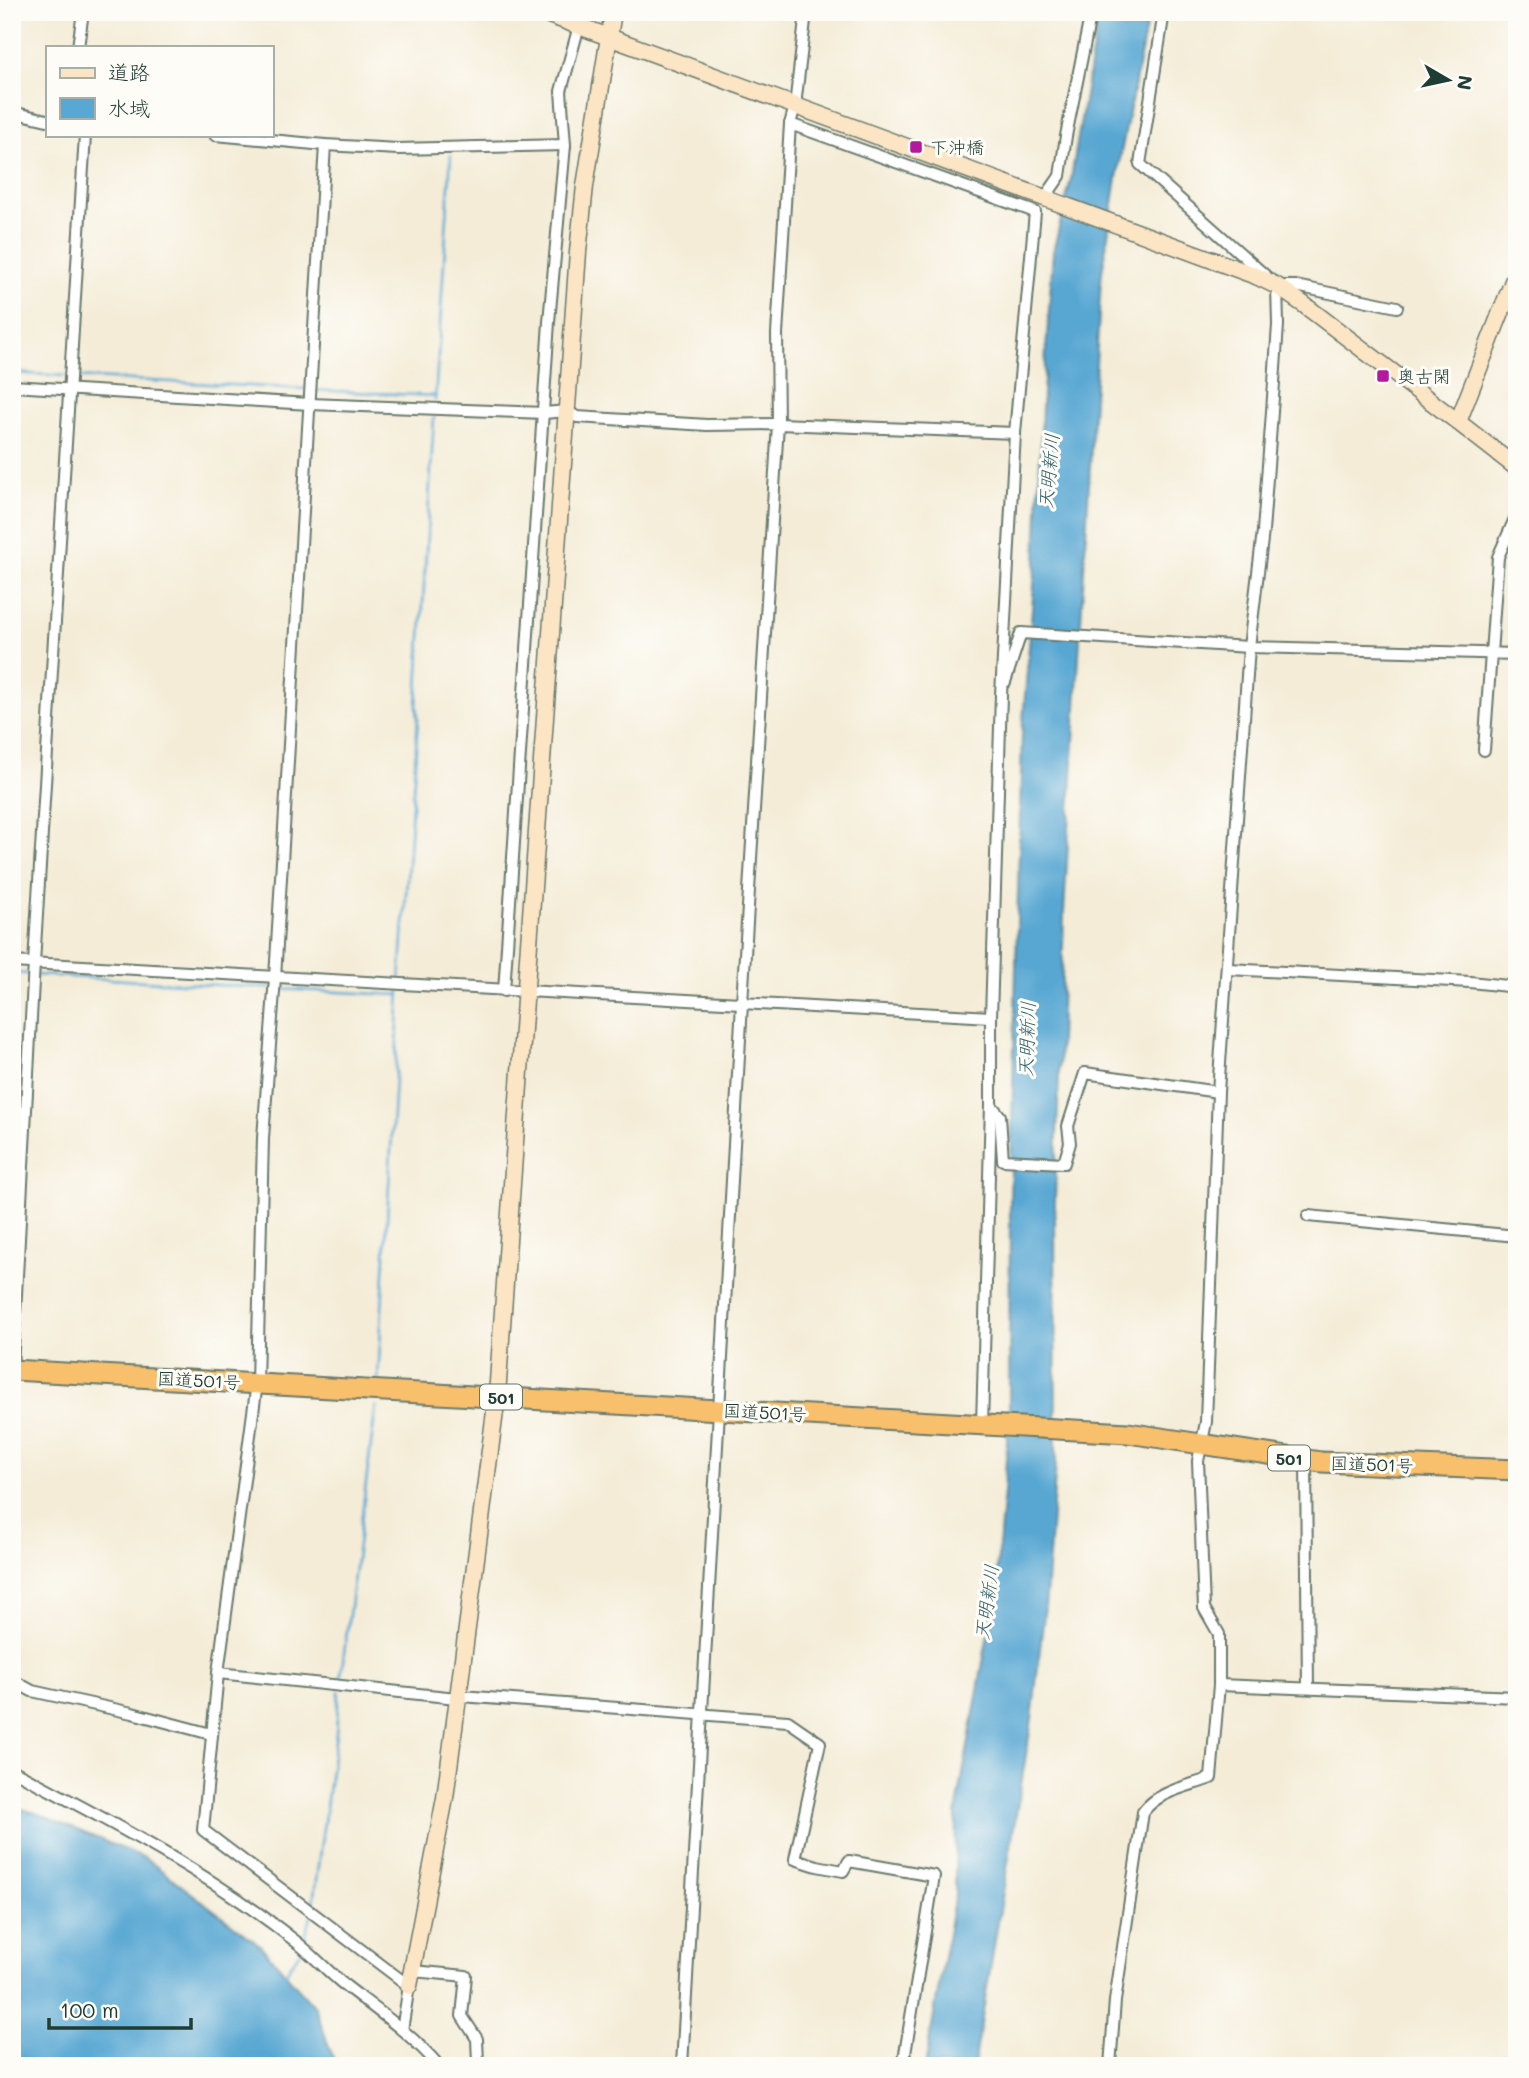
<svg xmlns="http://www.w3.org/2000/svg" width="1529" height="2078" font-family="Mali,'Klee One',sans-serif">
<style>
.water{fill:#59a7d3;stroke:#3c7284;stroke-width:2}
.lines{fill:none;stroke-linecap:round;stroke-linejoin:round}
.stream{stroke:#59a7d3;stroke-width:2.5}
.street-casing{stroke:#6a7a6d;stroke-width:14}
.secondary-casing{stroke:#6a7a6d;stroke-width:19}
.highway-casing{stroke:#6a7a6d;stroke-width:23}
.street{stroke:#fff;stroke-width:10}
.secondary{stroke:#fce5c4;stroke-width:16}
.highway{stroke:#f8bf6c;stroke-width:19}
.poi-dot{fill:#b5179e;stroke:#fdfcf7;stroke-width:2.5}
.labels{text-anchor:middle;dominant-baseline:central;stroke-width:6;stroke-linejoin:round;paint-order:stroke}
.shield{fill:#fdfcf7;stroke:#62766e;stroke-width:2}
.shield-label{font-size:16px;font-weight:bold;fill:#1f3d34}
.poi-label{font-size:18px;fill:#1f3d34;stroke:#fdfcf7;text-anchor:start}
.street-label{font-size:18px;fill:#1f3d34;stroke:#fdfcf7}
.water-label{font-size:19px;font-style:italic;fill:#33626c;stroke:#fdfcf7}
</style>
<rect width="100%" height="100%" fill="#fdfcf7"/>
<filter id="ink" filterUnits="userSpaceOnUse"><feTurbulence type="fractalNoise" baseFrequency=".0143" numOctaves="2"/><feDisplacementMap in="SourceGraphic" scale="14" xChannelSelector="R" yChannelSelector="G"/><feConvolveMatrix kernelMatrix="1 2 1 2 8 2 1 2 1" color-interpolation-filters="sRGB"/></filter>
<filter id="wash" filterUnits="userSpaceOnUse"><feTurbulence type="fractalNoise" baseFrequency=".00686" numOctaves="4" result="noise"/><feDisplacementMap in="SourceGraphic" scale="28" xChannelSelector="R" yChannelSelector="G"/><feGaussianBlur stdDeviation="1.57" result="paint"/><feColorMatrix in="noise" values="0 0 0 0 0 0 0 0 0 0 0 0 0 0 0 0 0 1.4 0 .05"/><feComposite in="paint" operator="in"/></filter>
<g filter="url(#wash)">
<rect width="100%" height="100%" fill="#f4ecd7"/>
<g class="water">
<path d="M1099,12H1149L1121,153L1101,279L1064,913L1055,1202L1056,1462L1046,1597L1032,1719L974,2066H925L955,1894L956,1813L994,1600L1004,1491L1009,1408L1010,1203L1022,732L1036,560L1042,407L1053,252L1071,179Z"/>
<path d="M12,1806L36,1813L145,1858L260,1945L315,2007L336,2066H12Z"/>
</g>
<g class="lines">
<g class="stream">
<path d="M12,373L66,376"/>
<path d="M72,377L307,389"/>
<path d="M313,390L436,396"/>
<path d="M435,401L451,155"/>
<path d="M12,973L30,974"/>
<path d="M36,975L271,988"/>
<path d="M400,982L418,719L417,706L434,417"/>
<path d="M277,989L400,995"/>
<path d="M378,1380L400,989"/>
<path d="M340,1684L376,1406"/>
<path d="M312,1910L336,1733L339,1691"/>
<path d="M303,1944L311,1916"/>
<path d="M284,1976L301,1950"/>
</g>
</g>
</g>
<g filter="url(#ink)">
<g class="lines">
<g class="street-casing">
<g id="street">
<path d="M1164,12L1140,164L1277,286H1296L1397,307"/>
<path d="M78,47L83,12"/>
<path d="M12,112L47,120"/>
<path d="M790,124L1035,212L1015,433L1001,695L991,1017V1105L982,1425"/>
<path d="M215,135L325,145L398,149L565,145"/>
<path d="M325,145L275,978L263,1138L257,1383L218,1673L203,1830L409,1986L402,2030"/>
<path d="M1044,199L1060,176L1066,136L1091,12"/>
<path d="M12,386L310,404L544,413L567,411L577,417L707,425L778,424L1015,433"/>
<path d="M1005,682L1021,633L1249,647L1517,654"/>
<path d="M1484,750L1498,557L1517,514"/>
<path d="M12,962L991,1017"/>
<path d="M1228,969L1470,982L1517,987"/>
<path d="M504,991L549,322L565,145L561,91L579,26V12"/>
<path d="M991,1105L1000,1116L1003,1160L1064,1163L1070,1143L1068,1126L1085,1073L1218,1092"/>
<path d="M1308,1216L1517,1236"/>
<path d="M12,1368L34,963L85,135"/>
<path d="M1306,1460L1308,1688"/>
<path d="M218,1673L457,1698L461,1696L788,1721L820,1743L795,1859L817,1866L843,1871L849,1861L934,1876L903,2066"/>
<path d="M12,1680L32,1691L132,1713L211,1734"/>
<path d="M1219,1685L1517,1697"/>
<path d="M12,1770C109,1821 208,1872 294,1940C311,1953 325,1969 342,1983C375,2009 411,2033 439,2066"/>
<path d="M413,1971L466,1976L462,2016L477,2039L478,2063L483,2066"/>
<path d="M682,2066L742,1003L778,424L777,334L790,124L795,106L806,12"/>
<path d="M1110,2066L1115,2001L1143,1812C1158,1791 1187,1787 1211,1778L1219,1685V1634L1204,1608L1198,1461L1206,1422L1218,1092L1249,647L1263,531L1271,426L1278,325L1277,286"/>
</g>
</g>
<g class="secondary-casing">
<g id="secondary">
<path d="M541,12L1256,276L1277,286L1303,304L1458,422"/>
<path d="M1517,271L1458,422L1517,468"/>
<path d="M409,1986L445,1798L497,1396L578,252L585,186L613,12"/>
</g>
</g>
<g class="highway-casing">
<path id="highway" d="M12,1370L1128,1433L1321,1462L1517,1470"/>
</g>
<use href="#street" class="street"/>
<use href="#secondary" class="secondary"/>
<use href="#highway" class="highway"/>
</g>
</g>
<g class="poi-dot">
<rect x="909" y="140" width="14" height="14" rx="3.5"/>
<rect x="1376" y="369" width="14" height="14" rx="3.5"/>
</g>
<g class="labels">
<g class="shield">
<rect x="480" y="1384.5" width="42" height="25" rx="5"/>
<rect x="1268" y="1445.5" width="42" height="25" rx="5"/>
</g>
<g class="shield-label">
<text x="501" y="1397">501</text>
<text x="1289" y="1458">501</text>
</g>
<g class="poi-label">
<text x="930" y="147">下沖橋</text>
<text x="1397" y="376">奥古閑</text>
</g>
<g class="street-label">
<text transform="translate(199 1380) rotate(3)">国道501号</text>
<text transform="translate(765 1412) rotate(3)">国道501号</text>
<text transform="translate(1372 1464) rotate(2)">国道501号</text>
</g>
<g class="water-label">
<text transform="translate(1048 471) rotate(-85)">天明新川</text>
<text transform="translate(1026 1039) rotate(-88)">天明新川</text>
<text transform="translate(986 1602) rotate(-82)">天明新川</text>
</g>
</g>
<rect width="1529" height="2078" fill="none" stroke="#fdfcf7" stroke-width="42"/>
<rect x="46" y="46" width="228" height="91" fill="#fdfcf7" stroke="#a4b0a9" stroke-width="2"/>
<rect x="60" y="68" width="35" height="10" fill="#fce5c4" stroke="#a4b0a9" stroke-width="2"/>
<text x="108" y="80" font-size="21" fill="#1f3d34">道路</text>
<rect x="60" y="98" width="35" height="21" fill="#59a7d3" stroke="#a4b0a9" stroke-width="2"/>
<text x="108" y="116" font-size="21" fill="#1f3d34">水域</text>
<g transform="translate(1448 80) rotate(99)" stroke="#fdfcf7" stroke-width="5" paint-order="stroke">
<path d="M0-5L12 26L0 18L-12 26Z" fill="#1f3d34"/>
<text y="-10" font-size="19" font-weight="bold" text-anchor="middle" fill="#1f3d34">N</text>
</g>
<path d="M49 2018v10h142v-10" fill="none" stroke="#1f3d34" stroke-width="3.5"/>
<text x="60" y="2018" font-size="21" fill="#1f3d34" stroke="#fdfcf7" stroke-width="5" paint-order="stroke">100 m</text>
</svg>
